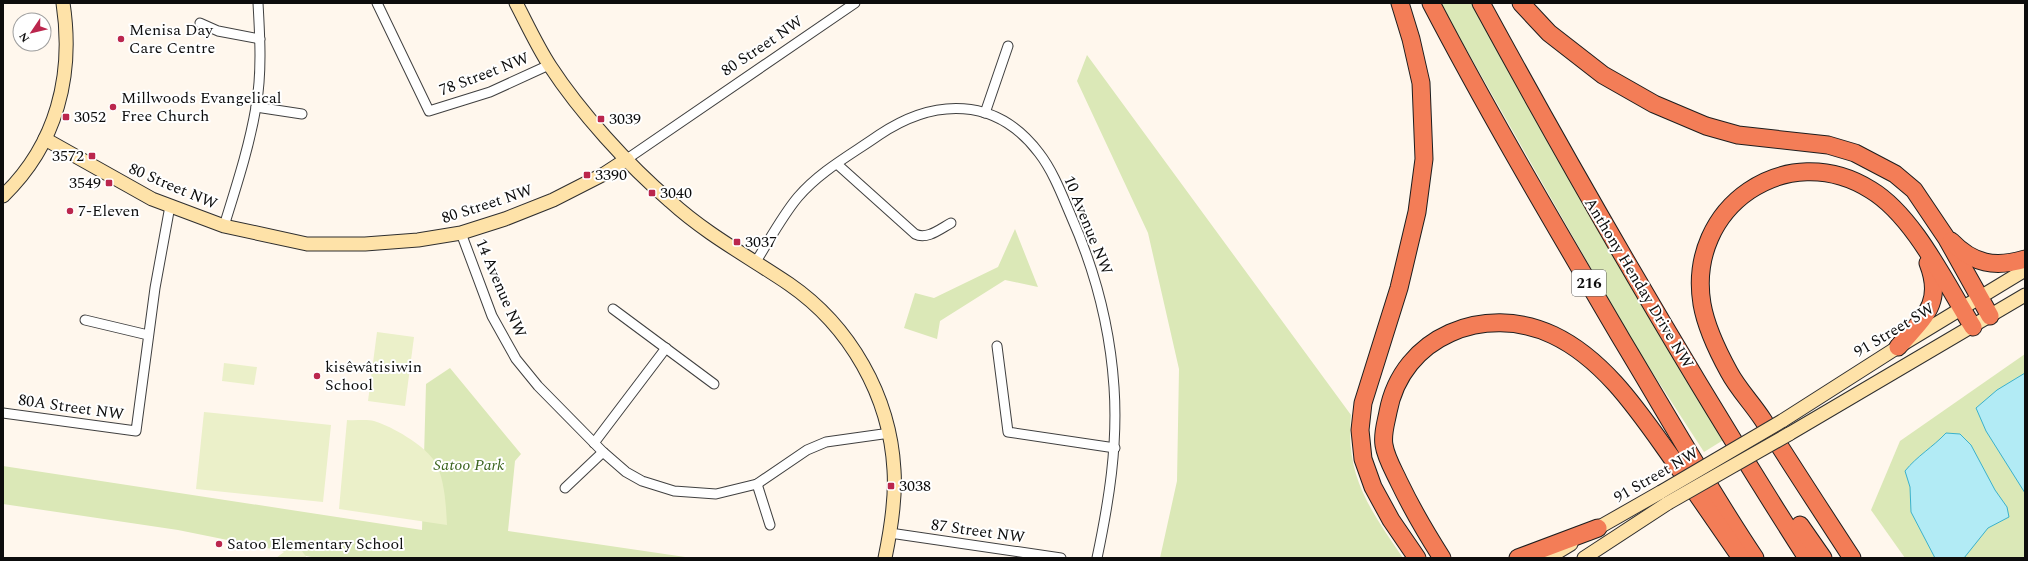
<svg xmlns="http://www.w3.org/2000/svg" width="2028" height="561" font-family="Spectral,serif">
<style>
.green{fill:#dbe8b7}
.pitch{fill:#ebf0c9}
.water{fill:#b2ebf5;stroke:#3ab1cc}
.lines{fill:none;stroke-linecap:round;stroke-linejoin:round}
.street-casing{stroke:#404040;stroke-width:11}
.secondary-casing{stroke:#2f2f2f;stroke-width:15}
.highway-casing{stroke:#1e1e1e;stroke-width:19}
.street{stroke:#fff;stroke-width:9}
.secondary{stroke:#fee2a8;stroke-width:13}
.highway{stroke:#f37d57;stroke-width:17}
.secondary-bridge-casing{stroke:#2f2f2f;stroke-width:15;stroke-linecap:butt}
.secondary-bridge{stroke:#fee2a8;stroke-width:13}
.poi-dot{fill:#bb264d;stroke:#fff;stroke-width:1.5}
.labels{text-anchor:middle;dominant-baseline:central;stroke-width:4;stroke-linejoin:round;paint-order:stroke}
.shield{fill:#fff;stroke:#565656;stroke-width:1}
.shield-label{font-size:15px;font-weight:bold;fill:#0d0d0d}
.poi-label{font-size:16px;fill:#0d0d0d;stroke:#fff;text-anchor:start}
.street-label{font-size:16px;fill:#0d0d0d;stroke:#fff}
.park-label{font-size:16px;font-style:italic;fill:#3b641e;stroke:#fff}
</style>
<rect width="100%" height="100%" fill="#fff7ed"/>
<g class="green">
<path d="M1440,3H1474L1725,439L1704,452L1634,344Z"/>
<path d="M1087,55L1351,415C1345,477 1370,509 1403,558H1160L1177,481L1179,369L1148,233L1077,81Z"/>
<path d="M1015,229L1038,287L1005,280L940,321L937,339L904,328L915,293L934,298L998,267Z"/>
<path d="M2025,354V558H1905L1871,510L1900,441Z"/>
<path d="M450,368L521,454L515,461L508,531L692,558H316L178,530L3,504V466L422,530L426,384Z"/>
</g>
<g class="pitch">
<path d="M377,332L414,337L405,406L368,401Z"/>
<path d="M224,363L257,367L254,385L222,381Z"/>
<path d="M204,412L331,425L323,502L196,489Z"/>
<path d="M347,420C355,421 366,419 374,421C393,427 422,444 433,459C445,475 446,507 447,525L339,509Z"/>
<path d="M296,543L307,558H276Z"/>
</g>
<g class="water">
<path d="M2025,373V493L1986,431L1976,408L1997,390Z"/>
<path d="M1946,433L1960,434L1971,445L1995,490L2007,507L2009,517L1988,528L1964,558H1935L1911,512L1910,487L1905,471C1917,456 1933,447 1946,433Z"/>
</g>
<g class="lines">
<g class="street-casing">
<g id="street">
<path d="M377,3L429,111L490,92L549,65"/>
<path d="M200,23L218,31L260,39"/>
<path d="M256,107L302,114"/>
<path d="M985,113L1008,46"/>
<path d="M627,159L855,3"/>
<path d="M837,164L915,234C927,240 940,229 951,223"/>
<path d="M224,226C236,187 249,148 256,107C262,73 260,38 258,3"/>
<path d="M461,233L492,316L516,359L538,386L603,452L626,472L642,481L674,491L716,494L757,484L807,450L826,442L890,433"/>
<path d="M755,263C769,241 782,216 798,197C820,171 852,154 879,135C934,98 996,96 1039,153C1053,171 1062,195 1071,216C1095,270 1110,327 1114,387C1118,445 1109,501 1097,558"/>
<path d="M613,309L714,384"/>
<path d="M85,320L148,335"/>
<path d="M997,346L1008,432L1115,448"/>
<path d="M3,413L136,431L155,288L170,206"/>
<path d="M594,443L666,348"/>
<path d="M757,484L770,525"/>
<path d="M565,488L603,452"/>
<path d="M890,533L1061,558"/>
</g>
</g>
<g class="secondary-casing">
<g id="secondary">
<path d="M516,3C527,24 537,46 550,66C580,112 628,165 670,201C706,234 749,257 789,284C850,326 890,396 894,470C896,499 891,529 885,558"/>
<path d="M45,139L152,199L224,226L307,244H365L418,240L461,233L505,219L553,200L604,174L627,159"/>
<path d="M3,196C57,144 74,75 63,3"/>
<path d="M1782,421L1898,347L2025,270"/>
<path d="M1789,434L2025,295"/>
<path d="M1589,533L1661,492"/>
<path d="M1548,558L1571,544"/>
<path d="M1584,558L1668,503"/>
</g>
</g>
<g class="highway-casing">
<g id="highway">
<path d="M1400,3L1411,39L1421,83L1424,159L1417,212L1399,288L1363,403L1360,430L1363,459L1373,487L1391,520L1417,558"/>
<path d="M1431,3C1491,118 1557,229 1622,340C1666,413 1708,488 1755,558"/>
<path d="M1481,3C1584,192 1691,377 1807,558"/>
<path d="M1521,3L1549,33L1603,75L1654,104L1706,126L1738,135L1828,145L1855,153L1895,174L1914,190L1947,239L1990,316"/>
<path d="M1951,241C1973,264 1995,268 2025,259"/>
<path d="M1898,347C1923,318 1944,304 1928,263"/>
<path d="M1800,525L1823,558"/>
<path d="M1442,558C1426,533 1412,509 1399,482C1394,471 1386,458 1384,445C1382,434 1386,423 1388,412C1402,336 1485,303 1553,335C1606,360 1641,415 1674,461C1697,494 1719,526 1741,558"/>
<path d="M1518,558L1598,528"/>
<path d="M1852,558C1822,512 1792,466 1763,420C1752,403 1738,389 1729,372C1718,352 1706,327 1702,304C1686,207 1787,137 1871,190C1914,216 1946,284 1973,327"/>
</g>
</g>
<use href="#street" class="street"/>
<use href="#secondary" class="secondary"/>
<use href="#highway" class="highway"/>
<g class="secondary-bridge-casing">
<g id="secondary-bridge">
<path d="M1661,492L1782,421"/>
<path d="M1668,503L1789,434"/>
</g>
</g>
<use href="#secondary-bridge" class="secondary-bridge"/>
</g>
<g class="poi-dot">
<circle cx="121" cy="39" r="4"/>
<circle cx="113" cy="107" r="4"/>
<rect x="62" y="113" width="8" height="8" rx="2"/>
<rect x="597" y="115" width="8" height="8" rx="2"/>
<rect x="88" y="152" width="8" height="8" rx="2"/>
<rect x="583" y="171" width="8" height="8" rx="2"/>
<rect x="105" y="179" width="8" height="8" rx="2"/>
<rect x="648" y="189" width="8" height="8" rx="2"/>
<circle cx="70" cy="211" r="4"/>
<rect x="733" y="238" width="8" height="8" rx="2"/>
<circle cx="317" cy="376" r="4"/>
<rect x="887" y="482" width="8" height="8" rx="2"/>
<circle cx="219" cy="544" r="4"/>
</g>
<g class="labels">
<rect class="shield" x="1572" y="270" width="34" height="26" rx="3"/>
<g class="shield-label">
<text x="1589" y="283">216</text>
</g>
<g class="poi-label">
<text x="129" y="30">Menisa Day<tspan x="129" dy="18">Care Centre</tspan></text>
<text x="121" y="98">Millwoods Evangelical<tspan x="121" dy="18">Free Church</tspan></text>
<text x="74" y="117">3052</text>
<text x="609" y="119">3039</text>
<text x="84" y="156" text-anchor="end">3572</text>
<text x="595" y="175">3390</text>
<text x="101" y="183" text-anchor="end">3549</text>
<text x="660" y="193">3040</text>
<text x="78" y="211">7-Eleven</text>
<text x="745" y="242">3037</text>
<text x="325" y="367">kisêwâtisiwin<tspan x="325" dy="18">School</tspan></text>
<text x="899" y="486">3038</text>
<text x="227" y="544">Satoo Elementary School</text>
</g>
<g class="street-label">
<text transform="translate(762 46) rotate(-34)">80 Street NW</text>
<text transform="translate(484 74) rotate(-21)">78 Street NW</text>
<text transform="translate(173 186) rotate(23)">80 Street NW</text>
<text transform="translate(487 204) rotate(-18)">80 Street NW</text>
<text transform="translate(1088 225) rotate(68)">10 Avenue NW</text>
<text transform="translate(1639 283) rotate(59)">Anthony Henday Drive NW</text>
<text transform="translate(501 288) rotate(67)">14 Avenue NW</text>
<text transform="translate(1894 330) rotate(-31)">91 Street SW</text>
<text transform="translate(71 407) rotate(8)">80A Street NW</text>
<text transform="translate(1656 475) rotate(-30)">91 Street NW</text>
<text transform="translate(978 531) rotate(8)">87 Street NW</text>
</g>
<g class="park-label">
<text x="469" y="465">Satoo Park</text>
</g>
</g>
<rect width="2028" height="561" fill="none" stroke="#0d0d0d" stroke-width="8"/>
<g transform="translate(32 32) rotate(235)"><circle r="19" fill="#ffffff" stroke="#9e9e9e"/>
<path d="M0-3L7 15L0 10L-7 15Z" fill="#bb264d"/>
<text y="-6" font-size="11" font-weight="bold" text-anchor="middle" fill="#0d0d0d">N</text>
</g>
</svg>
